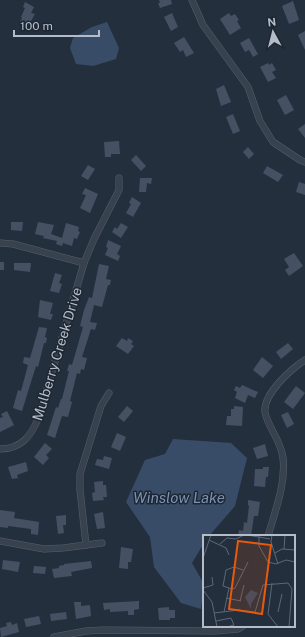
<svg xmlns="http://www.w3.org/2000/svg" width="305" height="637" font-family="'Public Sans',sans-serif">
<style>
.water{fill:#394c67}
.building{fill:#455162}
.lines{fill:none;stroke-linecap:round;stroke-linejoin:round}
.minor-casing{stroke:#565f6c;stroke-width:7}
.minor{stroke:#38414e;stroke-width:6}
.labels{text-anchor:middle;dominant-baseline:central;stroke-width:3;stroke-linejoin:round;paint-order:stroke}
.street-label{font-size:14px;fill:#b4bcc9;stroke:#1d2633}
.water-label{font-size:15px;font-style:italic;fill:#7c92b1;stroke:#1d2633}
.inset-road{fill:none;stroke:#5e6776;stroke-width:1}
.view{fill:#e8590c;fill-opacity:0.15;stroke:#e8590c;stroke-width:2}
.inset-edge{fill:none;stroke:#b4bcc9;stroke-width:2}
</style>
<rect width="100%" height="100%" fill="#242f3e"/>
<g class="water">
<path d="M107,22L119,48L116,59L93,66L76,64L70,48L73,38L92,27Z"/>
<path d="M173,439L231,443L247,458L235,506L209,536H204V543L192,563L204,584L201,609L181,603L154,567L150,537L126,502L145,460L165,454Z"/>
</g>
<g class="building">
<path d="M159,0H171L172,4L160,8L158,3H160Z"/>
<path d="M293,1L299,20L289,24L282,6Z"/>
<path d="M25,2L34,7L31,13L35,14L28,26L20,22L22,18L21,17L25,8L23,7Z"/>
<path d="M172,13L178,27L171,31L164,17Z"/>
<path d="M229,13L231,16L235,14L239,20L237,21L241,28L230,35L220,19Z"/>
<path d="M305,31V50L298,35Z"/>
<path d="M184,37L194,53L186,57L183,50L180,52L174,43Z"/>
<path d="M249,38L258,54L253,57L249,50L245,52L240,43Z"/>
<path d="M268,63L269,65L272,63L276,70L272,72L276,78L268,82L260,67Z"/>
<path d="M224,85L231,102L221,106L216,89Z"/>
<path d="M286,95L294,110L285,115L277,100Z"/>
<path d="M233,114L240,131L233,134L226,117Z"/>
<path d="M305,124V138L298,129Z"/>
<path d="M119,141L120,154H111V157H105L104,142Z"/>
<path d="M248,147L254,154L249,159L243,152Z"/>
<path d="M136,155L146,166L141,171L131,160Z"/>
<path d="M88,165L95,169L88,180L81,176Z"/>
<path d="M267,166L283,175L278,182L263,173Z"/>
<path d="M140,178H152L151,184L147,183L146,192H139Z"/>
<path d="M299,182L305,184V195L296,192Z"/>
<path d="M85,188L98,194L90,213L80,208L86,195L82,194Z"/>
<path d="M132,197L141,203L133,217L126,213L131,204L129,203Z"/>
<path d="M11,222H23L22,231L11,230Z"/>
<path d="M38,222L54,225L51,234L62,238L66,223L79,227L78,231L80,232L77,239L74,238L72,246L63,243L62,246L56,244L57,241L43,238L44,236L35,234Z"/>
<path d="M121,223L128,227L121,238L112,232L115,227L117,229Z"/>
<path d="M108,240L121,246L117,254L120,256L118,261L105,255L108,248L106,247Z"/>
<path d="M294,253L303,266L289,276L285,270L289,267L284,259Z"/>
<rect x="0" y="262" width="4" height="8"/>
<path d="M14,263H31L30,272L14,270Z"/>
<path d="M99,264L109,266L106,279L111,280L110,285H108L102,307L94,305L90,322L97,323L95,330L91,329L82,357L87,358L84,370L81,369L80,374L77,373L70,401L72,402L68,417L62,416L55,438L47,435L56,407L58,408L61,399H62L69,371H67L69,364L72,365L83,327L80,326L84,310L89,297L92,298Z"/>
<path d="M55,273L62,275L59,283L62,284L59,293L50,291Z"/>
<path d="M40,300L53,303L50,314H53L51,320L38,317Z"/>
<path d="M39,327L47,328L45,337L47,338L46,343H44L38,367L36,366L22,411L13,408L18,390L21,391L28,365L23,363L24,357L30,358Z"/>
<path d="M122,338L127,341L128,338L133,341L131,344L134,346L128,354L116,346Z"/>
<path d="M288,343L293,349L281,359L276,352Z"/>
<path d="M262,357L273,366L263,378L253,370Z"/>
<path d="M242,385L258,392L255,398L248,395L245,403L235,398L237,392L234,390L236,386L240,388Z"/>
<path d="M296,386L305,393L293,409L284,402Z"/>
<path d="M127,406L133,411L124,422L118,417Z"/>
<path d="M234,406L243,407L242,426L226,425L227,416H231V409H234Z"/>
<path d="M7,411L14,425L0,432V418L3,417L1,414Z"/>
<path d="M288,412L294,424L287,428L281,415Z"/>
<path d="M117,433L126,437L120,451L111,447Z"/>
<path d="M45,443L52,449L46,455L49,458L43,465L34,457Z"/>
<path d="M265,444L268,456L257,459L253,448Z"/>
<path d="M104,456L112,458L109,469L95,465L97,459L103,460Z"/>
<path d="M26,462L28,471L17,475L18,478L12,479L8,467Z"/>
<path d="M263,467H269L268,477H266L265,487L254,486L255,469H263Z"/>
<path d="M103,481V485H106L107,497H103L104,500L93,501L92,493L95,492L94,482Z"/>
<path d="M248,500L260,502L258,516H254L251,536H238L239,530L243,531L244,522L247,523L249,506L248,505Z"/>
<path d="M0,510L15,512L14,518L39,522L38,535L31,534V529L8,526V528L0,527Z"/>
<path d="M103,512L105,528L97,529L94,514Z"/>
<path d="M66,515V525H63L64,533L58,534L56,516Z"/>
<path d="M121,547L133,549L131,562H128V569L119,568Z"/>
<path d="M3,560L20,562L18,572L2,569Z"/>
<path d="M91,561L92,568L71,572L72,576L54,578L52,569L59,568V566L64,565V564Z"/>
<path d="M34,566L46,567L45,574L33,573Z"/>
<path d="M139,601V609L134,610V615H128V611L110,612V609L104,610L103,603Z"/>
<path d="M74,602H81V606L90,605L91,616L76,619Z"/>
<path d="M169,607V610H175V618H170V620H159L158,608Z"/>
<path d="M66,612L67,619L51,621L50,614Z"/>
<path d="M39,616L41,624L26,627L24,619Z"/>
<path d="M11,622L12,625L17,623L19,632L1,637L0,628L7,626L6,623Z"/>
</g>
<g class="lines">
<g class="minor-casing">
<g id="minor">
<path d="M192,0L203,25L248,87L260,121L273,142L300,160L305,162"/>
<path d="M0,243L13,244L84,263"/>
<path d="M0,449C21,449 31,436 38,419L84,263L94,239L119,190V178"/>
<path d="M268,536C275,511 286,484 283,458C281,440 267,426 265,412C263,394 291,369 305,360"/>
<path d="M0,541L44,549L63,548L102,543"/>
<path d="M86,545L80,490V474L101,406L109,393"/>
<path d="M54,637L86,631L103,630L215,631L238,629L243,626"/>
</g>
</g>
<use href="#minor" class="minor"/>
</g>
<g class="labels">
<g class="street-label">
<text transform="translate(57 354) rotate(-73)">Mulberry Creek Drive</text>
</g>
<g class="water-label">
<text x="179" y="497">Winslow Lake</text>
</g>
</g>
<g transform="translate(203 535)">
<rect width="92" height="92" fill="#242f3e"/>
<path d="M48,55L55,58L48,69V74L42,62Z" fill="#394c67"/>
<path class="inset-road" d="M44,0L67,4M56,0V11L65,27L73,29L83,25L92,27M69,0L68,7L75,29M6,5L23,13L26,20M17,9L24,3L33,4L41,0M81,14L82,0M72,18L79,14L92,15M0,23L8,0M40,35L31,32L23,35L20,51L29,54L32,53L45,27M69,48L65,79L75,92M0,53L10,50L9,42M0,55L9,67L14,92M23,63L38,66M37,66L41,50M21,77L26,53M75,77L79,59M11,78L36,75L52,77L60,50L85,48L89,54L86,92M13,86L28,83M24,92L31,90L28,83"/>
<path class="view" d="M35,6L68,10L59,79L26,74Z"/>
<rect width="92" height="92" class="inset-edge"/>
</g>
<g transform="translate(273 32) rotate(353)" stroke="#1d2633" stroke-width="3" paint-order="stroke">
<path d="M0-3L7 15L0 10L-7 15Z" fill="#b4bcc9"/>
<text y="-6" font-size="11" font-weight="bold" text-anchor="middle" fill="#b4bcc9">N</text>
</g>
<path d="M14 30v6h85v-6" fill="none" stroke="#b4bcc9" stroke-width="2"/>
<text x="20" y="30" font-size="12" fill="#b4bcc9" stroke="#1d2633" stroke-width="3" paint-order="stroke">100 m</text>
</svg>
